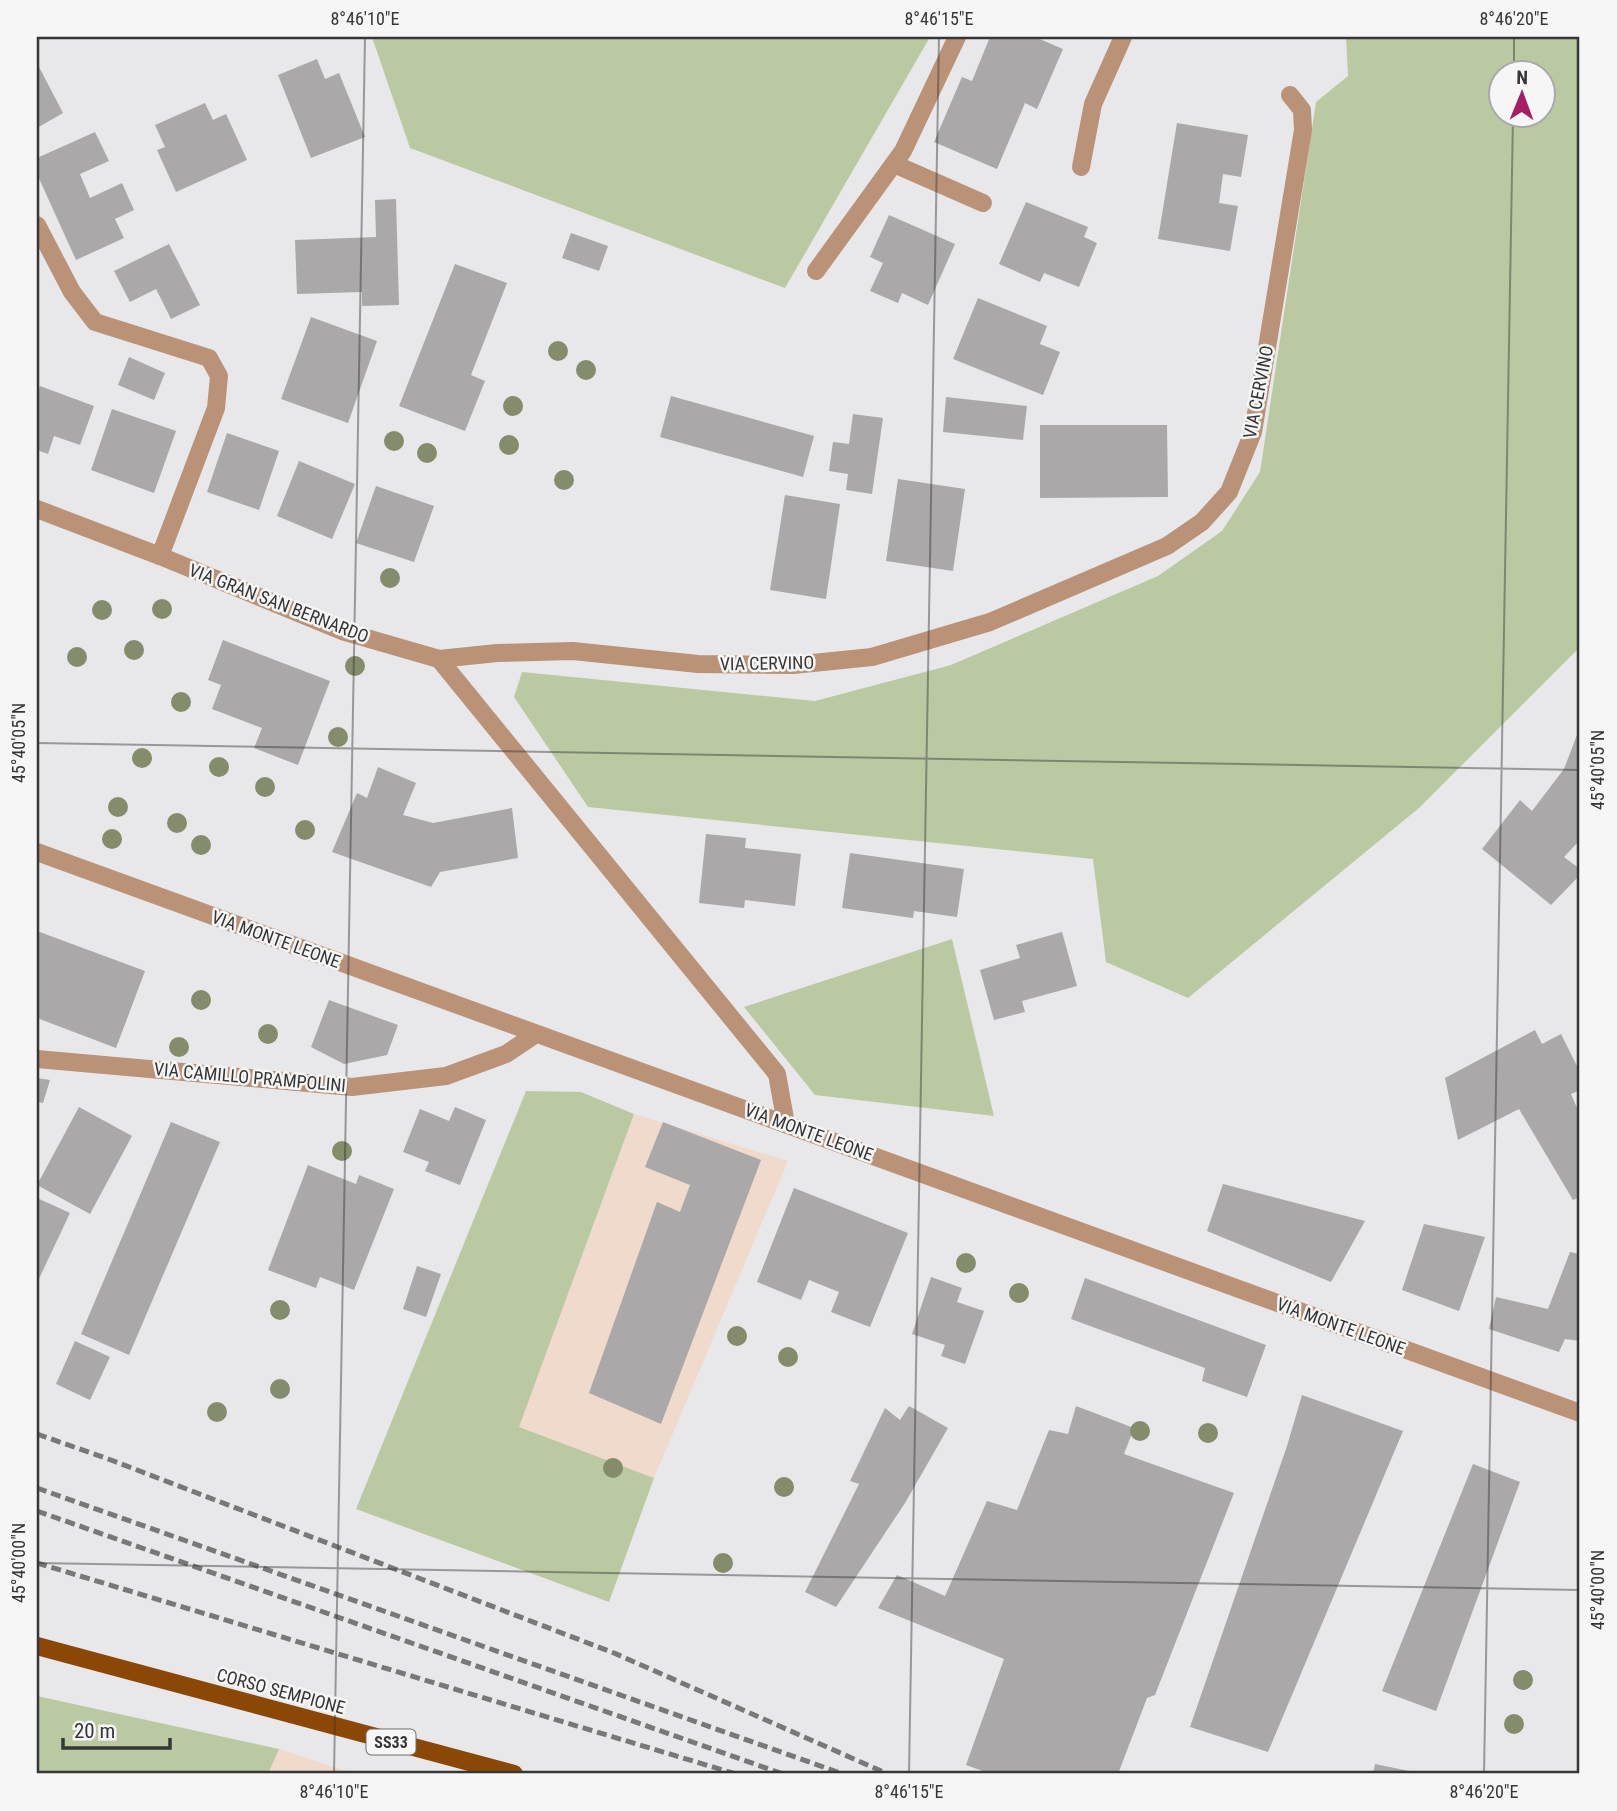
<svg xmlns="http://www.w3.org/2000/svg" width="1617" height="1811" font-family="'Roboto Condensed',sans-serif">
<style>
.commercial{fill:#efdacc}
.green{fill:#bbc9a2;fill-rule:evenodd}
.building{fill:#aaa8a8}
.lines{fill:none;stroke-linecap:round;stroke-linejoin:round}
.minor{stroke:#b99277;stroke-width:18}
.major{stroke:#8a4705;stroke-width:18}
.rail{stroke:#787879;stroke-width:5;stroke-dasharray:10 5;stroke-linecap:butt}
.tree{fill:#848c6c}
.ticks{fill:none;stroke:#363636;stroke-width:2;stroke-opacity:0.45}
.labels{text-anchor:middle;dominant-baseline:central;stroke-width:5;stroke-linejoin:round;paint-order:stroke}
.shield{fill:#f6f6f7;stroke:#707070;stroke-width:2}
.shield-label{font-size:16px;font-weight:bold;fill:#363636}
.street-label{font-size:18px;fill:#363636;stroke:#f6f6f7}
.neatline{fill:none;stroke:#363636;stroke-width:2.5}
.ticks-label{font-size:18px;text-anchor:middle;fill:#363636}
</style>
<rect width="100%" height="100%" fill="#e8e8ea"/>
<g class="commercial">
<path d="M634,1114L788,1161L654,1478L518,1428Z"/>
<path d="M279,1749L355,1774H268Z"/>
</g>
<g class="green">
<path d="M372,37H930L785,288L410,148Z"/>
<path d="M1346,37H1580V647L1419,808L1188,998L1106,962L1093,859L588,807L514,697L522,672L815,701L951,665L1158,576L1222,531L1260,472L1316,102L1348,76ZM1502,74H1544V116H1502Z"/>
<path d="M952,939L994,1116L815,1095L744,1007Z"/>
<path d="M526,1091L581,1092L634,1114L519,1427L654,1478L609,1602L356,1509Z"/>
<path d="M37,1696L279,1749L268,1774H37Z"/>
</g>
<g class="building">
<path d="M990,37H1035L1063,49L1037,109L1025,103L997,169L934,142L962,77L972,81Z"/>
<path d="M317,59L325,79L339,73L365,137L311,158L278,75Z"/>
<path d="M37,63L63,113L37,128Z"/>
<path d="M205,103L213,120L226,114L247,160L176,192L157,150L165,147L155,125Z"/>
<path d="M1177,123L1248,135L1241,177L1223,174L1219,203L1238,206L1230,251L1158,239Z"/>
<path d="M95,132L109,161L80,174L90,198L122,183L134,210L115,219L124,238L76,260L37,174V158Z"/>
<path d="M396,199L399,305L362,306V292L297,294L295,240L376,237L375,200Z"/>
<path d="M1026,202L1088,227L1084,237L1097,243L1079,287L1044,273L1040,282L999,264Z"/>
<path d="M889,215L955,244L928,305L902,293L898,303L870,291L883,263L870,257Z"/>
<path d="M571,233L608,246L599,271L562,258Z"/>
<path d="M169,244L200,305L171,319L156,289L130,302L114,271Z"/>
<path d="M455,264L507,283L471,375L485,381L465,431L399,406Z"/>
<path d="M978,298L1047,326L1040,344L1060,352L1043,395L953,359Z"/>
<path d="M311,317L377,341L348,423L281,399Z"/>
<path d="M129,357L165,373L154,400L118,385Z"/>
<path d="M40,386L94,406L80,445L54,436L48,454L37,450V394Z"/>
<path d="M671,396L814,436L803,477L660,437Z"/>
<path d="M946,397L1027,406L1023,440L943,432Z"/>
<path d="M112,409L176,431L154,493L91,470Z"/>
<path d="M853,414L883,418L872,494L846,490L848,474L829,471L833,442L849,444Z"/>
<path d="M1040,425H1167L1168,497L1040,498Z"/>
<path d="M227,433L279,451L259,510L207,492Z"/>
<path d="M299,461L355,484L332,539L277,516Z"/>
<path d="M898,479L965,489L953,571L886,561Z"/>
<path d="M376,486L434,506L414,562L356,543Z"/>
<path d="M785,495L840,504L826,599L770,590Z"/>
<path d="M223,640L330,681L298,765L254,748L262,728L212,709L221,685L208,680Z"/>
<path d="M1580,727V840L1564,857L1580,869V875L1551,905L1482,849L1520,800L1532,811L1564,769Z"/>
<path d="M378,767L416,783L403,815L433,823L512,808L518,858L440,872L431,887L332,852L357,793L367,798Z"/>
<path d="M706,834L746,838L745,848L801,854L795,906L745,900L744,908L699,903Z"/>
<path d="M850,853L964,869L957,917L914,911L913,918L842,908Z"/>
<path d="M37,931L145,971L116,1048L37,1018Z"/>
<path d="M1062,932L1077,986L1022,1001L1025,1012L994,1020L980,970L1020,958L1016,945Z"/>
<path d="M329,1000L398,1025L387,1055L344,1064L311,1047Z"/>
<path d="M1535,1030L1542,1044L1561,1034L1580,1072V1090L1571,1094L1580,1115V1197L1573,1200L1519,1109L1458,1140L1445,1078Z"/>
<path d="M37,1078L50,1080L43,1103L37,1102Z"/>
<path d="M79,1107L132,1136L90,1214L37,1185Z"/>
<path d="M455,1107L486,1120L460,1185L425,1171L429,1162L403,1152L420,1109L449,1121Z"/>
<path d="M171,1122L220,1142L129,1355L81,1334Z"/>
<path d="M663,1122L761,1160L661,1424L589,1393L657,1202L680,1212L690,1185L645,1167Z"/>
<path d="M308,1165L356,1184L359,1175L394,1189L354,1290L320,1277L316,1288L268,1270Z"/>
<path d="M1223,1184L1365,1221L1331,1282L1207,1231Z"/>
<path d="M794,1188L908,1233L870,1327L831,1312L839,1292L809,1280L801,1300L757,1282Z"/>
<path d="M37,1198L70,1213L37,1283Z"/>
<path d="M1424,1224L1485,1237L1459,1311L1402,1290Z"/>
<path d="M1570,1252L1580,1254V1341L1565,1339L1559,1352L1489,1329L1496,1297L1548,1309Z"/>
<path d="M417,1266L441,1274L426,1317L403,1309Z"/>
<path d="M931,1277L962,1288L957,1302L984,1311L965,1364L941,1356L945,1345L912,1334Z"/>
<path d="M1085,1278L1266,1345L1247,1397L1202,1381L1205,1368L1071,1319Z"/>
<path d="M75,1341L110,1357L90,1400L56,1384Z"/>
<path d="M1302,1395L1403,1431L1268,1752L1190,1727L1287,1446Z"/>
<path d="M909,1406L948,1428L905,1503L836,1607L805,1592L859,1484L850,1481L885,1408L900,1420Z"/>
<path d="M1076,1406L1134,1428L1124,1454L1234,1493L1155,1695L1147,1698L1118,1774H991L966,1765L1004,1659L878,1608L897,1575L945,1596L987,1501L1017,1510L1049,1430L1068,1434Z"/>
<path d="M1473,1464L1520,1482L1436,1711L1382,1691Z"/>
<path d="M1375,1764L1419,1773V1774H1373Z"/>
</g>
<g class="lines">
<g class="minor">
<path d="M894,164L983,203"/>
<path d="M1081,167L1093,104L1123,37"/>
<path d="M37,225L72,292L95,322L209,358L219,376L216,408L160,556L342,631L439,659"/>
<path d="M816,271L903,151L957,37"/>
<path d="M37,509L160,556"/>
<path d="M37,852L1580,1413"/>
<path d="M37,1059L352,1087L446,1076L506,1054L536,1034"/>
<path d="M786,1124L777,1074L439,659L497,653L573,651L698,664L793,665L872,657L990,622L1167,546L1202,522L1229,492L1253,432L1303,130L1302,110L1290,95"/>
</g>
<path class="major" d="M37,1646L514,1774"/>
<g class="rail">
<path d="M37,1434L111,1460L614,1653L888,1774"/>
<path d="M37,1488L843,1774"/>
<path d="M37,1511L783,1774"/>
<path d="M37,1563L736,1774"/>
</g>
</g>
<g class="tree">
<circle cx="558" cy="351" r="10"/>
<circle cx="586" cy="370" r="10"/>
<circle cx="513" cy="406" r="10"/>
<circle cx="394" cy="441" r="10"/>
<circle cx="509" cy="445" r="10"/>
<circle cx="427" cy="453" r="10"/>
<circle cx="564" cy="480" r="10"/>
<circle cx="390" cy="578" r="10"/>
<circle cx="162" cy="609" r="10"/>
<circle cx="102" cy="610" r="10"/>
<circle cx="134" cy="650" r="10"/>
<circle cx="77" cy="657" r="10"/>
<circle cx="355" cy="666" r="10"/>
<circle cx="181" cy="702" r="10"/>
<circle cx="338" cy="737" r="10"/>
<circle cx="142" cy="758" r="10"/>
<circle cx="219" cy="767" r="10"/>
<circle cx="265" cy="787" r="10"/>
<circle cx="118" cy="807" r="10"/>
<circle cx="177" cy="823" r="10"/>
<circle cx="305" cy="830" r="10"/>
<circle cx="112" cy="839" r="10"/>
<circle cx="201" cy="845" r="10"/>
<circle cx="201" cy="1000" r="10"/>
<circle cx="268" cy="1034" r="10"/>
<circle cx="179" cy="1047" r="10"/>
<circle cx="342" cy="1151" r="10"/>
<circle cx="966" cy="1263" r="10"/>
<circle cx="1019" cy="1293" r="10"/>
<circle cx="280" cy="1310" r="10"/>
<circle cx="737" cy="1336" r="10"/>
<circle cx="788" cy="1357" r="10"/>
<circle cx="280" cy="1389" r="10"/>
<circle cx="217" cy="1412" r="10"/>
<circle cx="1140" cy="1431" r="10"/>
<circle cx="1208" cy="1433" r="10"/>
<circle cx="613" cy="1468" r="10"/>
<circle cx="784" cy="1487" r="10"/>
<circle cx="723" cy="1563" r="10"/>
<circle cx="1523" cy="1680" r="10"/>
<circle cx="1514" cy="1724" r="10"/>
</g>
<path class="ticks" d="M1514,74V37M37,743L1580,770M37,1563L1580,1590M334,1774L365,37M909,1774L939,37M1484,1774L1513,116"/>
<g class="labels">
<rect class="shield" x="366.5" y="1729.5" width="49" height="25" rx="5"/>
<g class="shield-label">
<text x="391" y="1742">SS33</text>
</g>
<g class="street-label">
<text transform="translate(1258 392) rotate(-79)">VIA CERVINO</text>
<text transform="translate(279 603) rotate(21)">VIA GRAN SAN BERNARDO</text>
<text transform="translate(767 663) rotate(-1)">VIA CERVINO</text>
<text transform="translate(276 939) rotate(20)">VIA MONTE LEONE</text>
<text transform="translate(250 1077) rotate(5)">VIA CAMILLO PRAMPOLINI</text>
<text transform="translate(809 1132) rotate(20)">VIA MONTE LEONE</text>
<text transform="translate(1341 1326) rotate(20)">VIA MONTE LEONE</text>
<text transform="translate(281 1691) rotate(15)">CORSO SEMPIONE</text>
</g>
</g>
<rect width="1617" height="1811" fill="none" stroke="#f6f6f7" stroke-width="77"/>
<g transform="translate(1522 94) rotate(1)"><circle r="33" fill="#f6f6f7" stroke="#a9a9aa" stroke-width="2"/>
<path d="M0-5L12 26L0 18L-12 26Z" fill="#a61e66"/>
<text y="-10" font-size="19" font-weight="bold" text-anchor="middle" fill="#363636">N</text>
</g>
<path d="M63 1738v10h107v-10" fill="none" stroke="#363636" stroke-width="3.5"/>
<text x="74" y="1738" font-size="21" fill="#363636" stroke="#f6f6f7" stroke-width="5" paint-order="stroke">20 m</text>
<rect x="38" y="38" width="1540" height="1734" class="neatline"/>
<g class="ticks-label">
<text x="365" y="25">8°46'10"E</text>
<text x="939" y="25">8°46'15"E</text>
<text x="1514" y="25">8°46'20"E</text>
<text transform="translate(19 743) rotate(-90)" y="6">45°40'05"N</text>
<text transform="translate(1598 770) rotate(-90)" y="6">45°40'05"N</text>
<text transform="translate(19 1563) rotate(-90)" y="6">45°40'00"N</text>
<text transform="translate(1598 1590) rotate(-90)" y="6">45°40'00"N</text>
<text x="334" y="1798">8°46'10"E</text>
<text x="909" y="1798">8°46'15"E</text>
<text x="1484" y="1798">8°46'20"E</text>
</g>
</svg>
